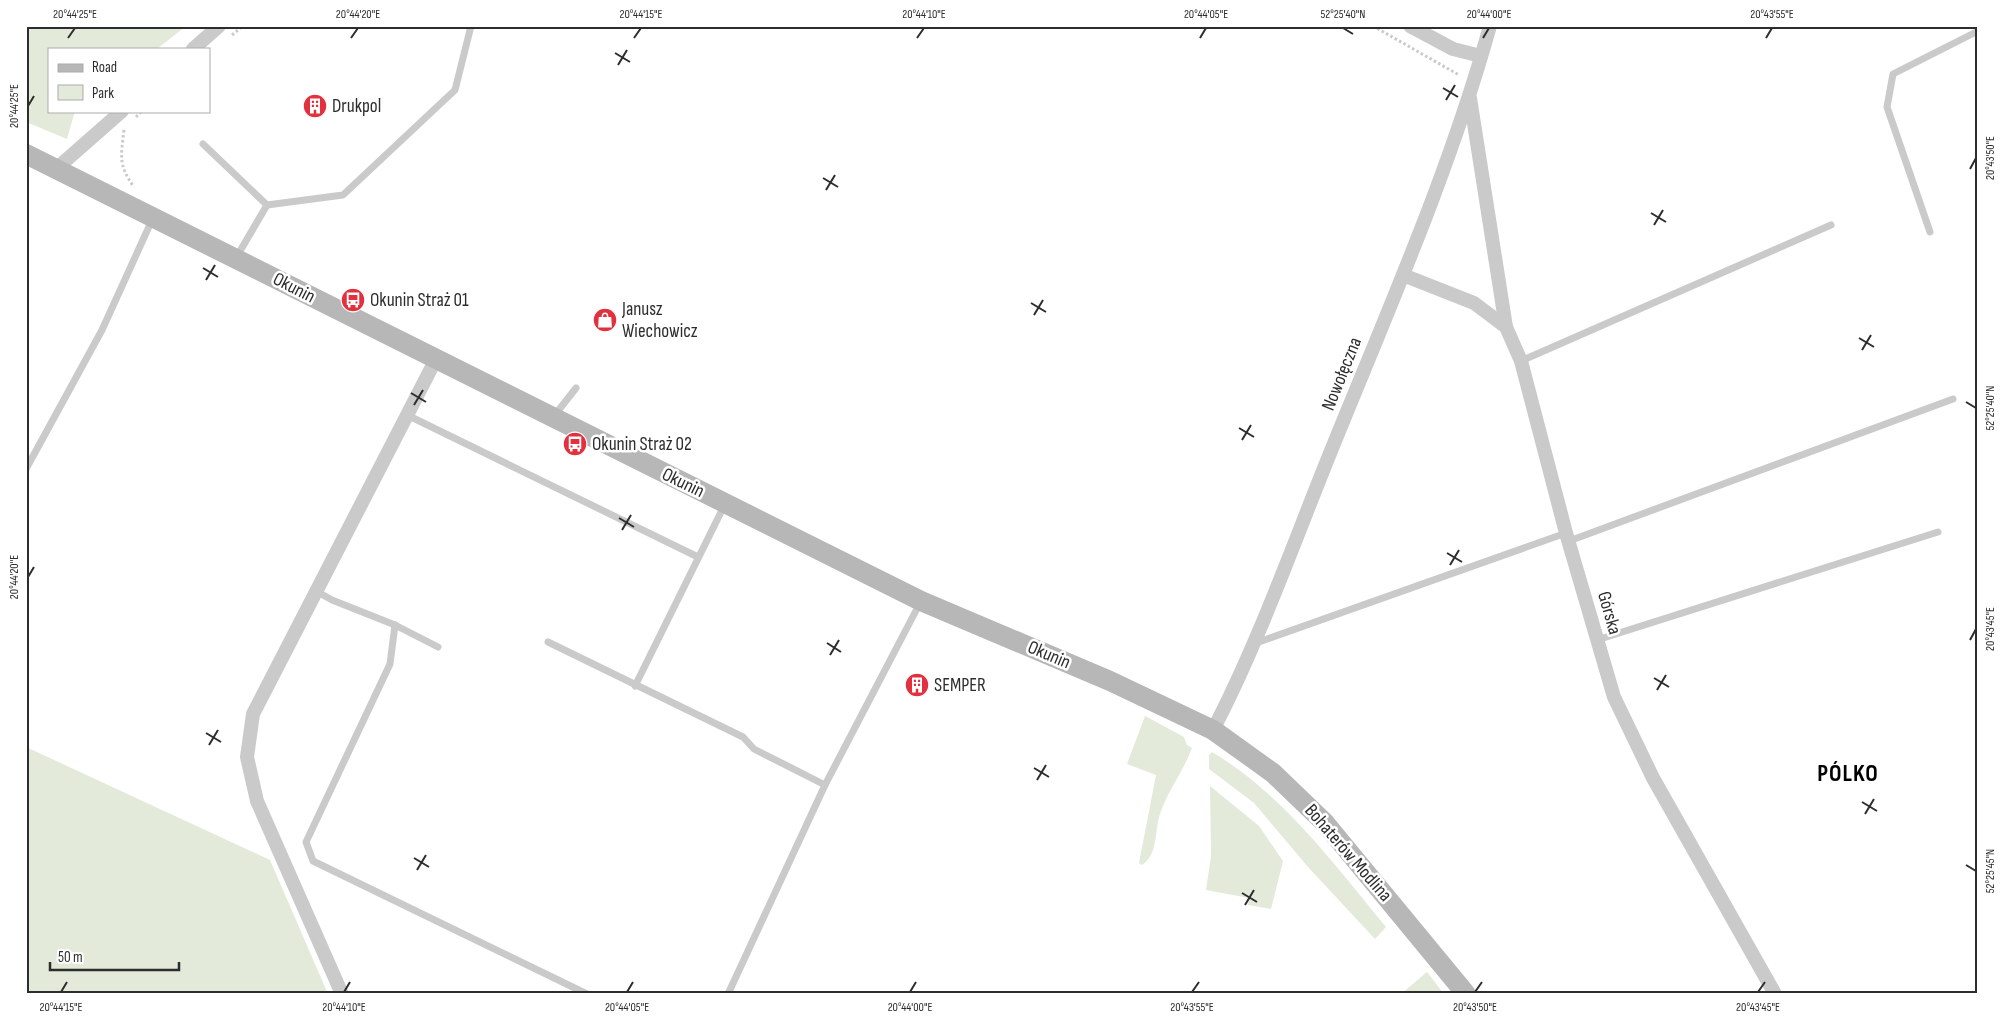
<svg xmlns="http://www.w3.org/2000/svg" width="2004" height="1020" font-family="'Sofia Sans Condensed',sans-serif">
<style>
.green{fill:#e3eada}
.lines{fill:none;stroke-linecap:round;stroke-linejoin:round}
.path{stroke:#cacaca;stroke-width:3;stroke-dasharray:2.5 2.5;stroke-linecap:butt}
.lane{stroke:#cacaca;stroke-width:7}
.street{stroke:#cacaca;stroke-width:14}
.secondary{stroke:#b7b7b7;stroke-width:20}
.ticks{fill:none;stroke:#2d2d2d;stroke-width:2}
.labels{text-anchor:middle;dominant-baseline:central;stroke-width:5;stroke-linejoin:round;paint-order:stroke}
.poi-label{font-size:19px;fill:#2d2d2d;stroke:#fff;text-anchor:start}
.street-label{font-size:19px;fill:#2d2d2d;stroke:#fff}
.district-label{font-size:24px;font-weight:bold;letter-spacing:1px;fill:#000;stroke:#fff}
.neatline{fill:none;stroke:#2d2d2d;stroke-width:2}
.ticks-label{font-size:12px;text-anchor:middle;fill:#2d2d2d}
</style>
<rect width="100%" height="100%" fill="#fff"/>
<g class="green">
<path d="M26,26H186L157,49H49V111H75L67,139L26,122Z"/>
<path d="M1145,716L1184,737L1187,745L1192,748C1184,770 1169,789 1161,811C1154,829 1159,854 1142,865L1139,863L1156,775L1127,764Z"/>
<path d="M26,747L270,860L328,994H26Z"/>
<path d="M1212,752C1284,795 1333,863 1386,927L1375,939L1308,867L1254,803L1209,769V755Z"/>
<path d="M1210,786L1259,826L1283,861L1271,909L1248,905L1249,898L1206,890L1211,856Z"/>
<path d="M1427,972L1444,994H1401Z"/>
</g>
<g class="lines">
<g class="path">
<path d="M1373,26L1459,75"/>
<path d="M232,35L243,26"/>
<path d="M136,117L142,111"/>
<path d="M124,130C121,156 118,165 134,187"/>
</g>
<g class="lane">
<path d="M203,144L267,205L236,258"/>
<path d="M267,205L343,195L455,90L471,26"/>
<path d="M1930,232L1887,107L1893,74L1978,31"/>
<path d="M1521,361L1831,225"/>
<path d="M407,415L698,557"/>
<path d="M554,416L576,388"/>
<path d="M26,469L102,330L152,220"/>
<path d="M1569,541L1953,399"/>
<path d="M316,591L332,600L395,625L438,647"/>
<path d="M395,625L390,664L306,842L313,861L587,994"/>
<path d="M1597,640L1938,532"/>
<path d="M548,642L743,737L754,749L825,785"/>
<path d="M1256,643L1566,533"/>
<path d="M635,686L725,504"/>
<path d="M728,994L825,785L921,601"/>
</g>
<g class="street">
<path d="M1410,26L1453,49L1481,56"/>
<path d="M193,49L219,26"/>
<path d="M1470,98L1506,327"/>
<path d="M56,169L122,111"/>
<path d="M1403,275L1474,303L1506,327L1521,361L1566,533L1614,697L1653,778L1775,994"/>
<path d="M1213,730C1259,642 1295,539 1333,446C1389,308 1450,170 1490,26"/>
<path d="M342,994L257,801L247,757L253,714L436,359"/>
</g>
<path class="secondary" d="M26,154L921,601L1110,681L1213,730L1273,773L1325,823L1466,994"/>
</g>
<path class="ticks" d="M1343,28L1353,34M68,38L75,28M351,38L358,28M634,38L641,28M917,38L924,28M1200,38L1206,28M1483,38L1489,28M1766,38L1772,28M615,53L630,62M618,65L627,50M1443,88L1458,97M1446,100L1455,85M28,106L34,96M1970,169L1976,158M823,178L838,187M826,190L835,175M1651,213L1666,222M1654,225L1663,210M203,268L218,277M206,280L215,265M1031,303L1046,312M1034,315L1043,300M1859,338L1874,347M1862,350L1871,335M411,393L426,402M1966,402L1976,408M414,405L423,390M1239,428L1254,437M1242,440L1251,425M619,518L634,527M622,530L631,515M1447,553L1462,562M1450,565L1459,550M28,577L34,567M1970,640L1976,629M827,643L841,652M830,655L839,640M1654,678L1669,687M1657,690L1666,675M206,733L221,742M209,745L218,730M1034,768L1049,777M1037,780L1046,765M1862,802L1877,811M1865,814L1874,799M414,858L429,867M1966,865L1976,871M417,870L426,855M1242,893L1257,902M1245,905L1254,890M61,992L67,982M344,992L350,982M627,992L633,982M910,992L916,982M1192,992L1199,982M1475,992L1482,982M1758,992L1765,982"/>
<defs>
<g id="building-disc" transform="scale(1.25)"><circle r="9.5" fill="#e2303e" stroke="#fff"/><path d="M-4-6H4V6H1V3H-1V6H-4ZM-2.5-4.3h1.7v1.8h-1.7ZM.8-4.3h1.7v1.8H.8ZM-2.5-1h1.7V.8h-1.7ZM.8-1h1.7V.8H.8Z" fill="#fff"/></g>
<g id="bus-disc" transform="scale(1.25)"><circle r="9.5" fill="#e2303e" stroke="#fff"/><path d="M-5-6H5V4H4V6H2V4H-2V6H-4V4H-5ZM-3.5-4V0h7V-4ZM-3.5 1.2v1.5H-2V1.2ZM2 1.2v1.5H3.5V1.2Z" fill="#fff"/></g>
<g id="shop-disc" transform="scale(1.25)"><circle r="9.5" fill="#e2303e" stroke="#fff"/><path d="M-5-2.5h2.3a2.7 3.5 0 0 1 5.4 0H5L5.5 6h-11ZM-1.5-2.5h3a1.5 2.3 0 0 0-3 0Z" fill="#fff"/></g>
</defs>
<g fill-rule="evenodd">
<use href="#building-disc" x="315" y="106"/>
<use href="#bus-disc" x="353" y="300"/>
<use href="#shop-disc" x="605" y="320"/>
<use href="#bus-disc" x="575" y="444"/>
<use href="#building-disc" x="917" y="685"/>
</g>
<g class="labels">
<g class="poi-label">
<text x="332" y="106">Drukpol</text>
<text x="370" y="300">Okunin Straż 01</text>
<text x="622" y="309">Janusz<tspan x="622" dy="22">Wiechowicz</tspan></text>
<text x="592" y="444">Okunin Straż 02</text>
<text x="934" y="685">SEMPER</text>
</g>
<g class="street-label">
<text transform="translate(294 288) rotate(27)">Okunin</text>
<text transform="translate(1342 374) rotate(-68)">Nowołęczna</text>
<text transform="translate(683 483) rotate(26)">Okunin</text>
<text transform="translate(1609 613) rotate(74)">Górska</text>
<text transform="translate(1049 655) rotate(23)">Okunin</text>
<text transform="translate(1348 853) rotate(49)">Bohaterów Modlina</text>
</g>
<g class="district-label">
<text x="1848" y="773">PÓLKO</text>
</g>
</g>
<rect width="2004" height="1020" fill="none" stroke="#ffffff" stroke-width="55"/>
<rect x="48" y="48" width="162" height="65" fill="#ffffff" stroke="#ababab"/>
<rect x="58" y="64" width="25" height="8" fill="#b7b7b7" stroke="#ababab"/>
<text x="92" y="72" font-size="15" fill="#2d2d2d">Road</text>
<rect x="58" y="85" width="25" height="15" fill="#e3eada" stroke="#ababab"/>
<text x="92" y="98" font-size="15" fill="#2d2d2d">Park</text>
<path d="M50 962v8h129v-8" fill="none" stroke="#2d2d2d" stroke-width="2.5"/>
<text x="58" y="962" font-size="15" fill="#2d2d2d" stroke="#ffffff" stroke-width="4" paint-order="stroke">50 m</text>
<rect x="28" y="28" width="1948" height="964" class="neatline"/>
<g class="ticks-label">
<text x="75" y="18">20°44'25"E</text>
<text x="358" y="18">20°44'20"E</text>
<text x="641" y="18">20°44'15"E</text>
<text x="924" y="18">20°44'10"E</text>
<text x="1206" y="18">20°44'05"E</text>
<text x="1343" y="18">52°25'40"N</text>
<text x="1489" y="18">20°44'00"E</text>
<text x="1772" y="18">20°43'55"E</text>
<text transform="translate(14 106) rotate(-90)" y="4">20°44'25"E</text>
<text transform="translate(1990 158) rotate(-90)" y="4">20°43'50"E</text>
<text transform="translate(1990 408) rotate(-90)" y="4">52°25'40"N</text>
<text transform="translate(14 577) rotate(-90)" y="4">20°44'20"E</text>
<text transform="translate(1990 629) rotate(-90)" y="4">20°43'45"E</text>
<text transform="translate(1990 871) rotate(-90)" y="4">52°25'45"N</text>
<text x="61" y="1011">20°44'15"E</text>
<text x="344" y="1011">20°44'10"E</text>
<text x="627" y="1011">20°44'05"E</text>
<text x="910" y="1011">20°44'00"E</text>
<text x="1192" y="1011">20°43'55"E</text>
<text x="1475" y="1011">20°43'50"E</text>
<text x="1758" y="1011">20°43'45"E</text>
</g>
</svg>
